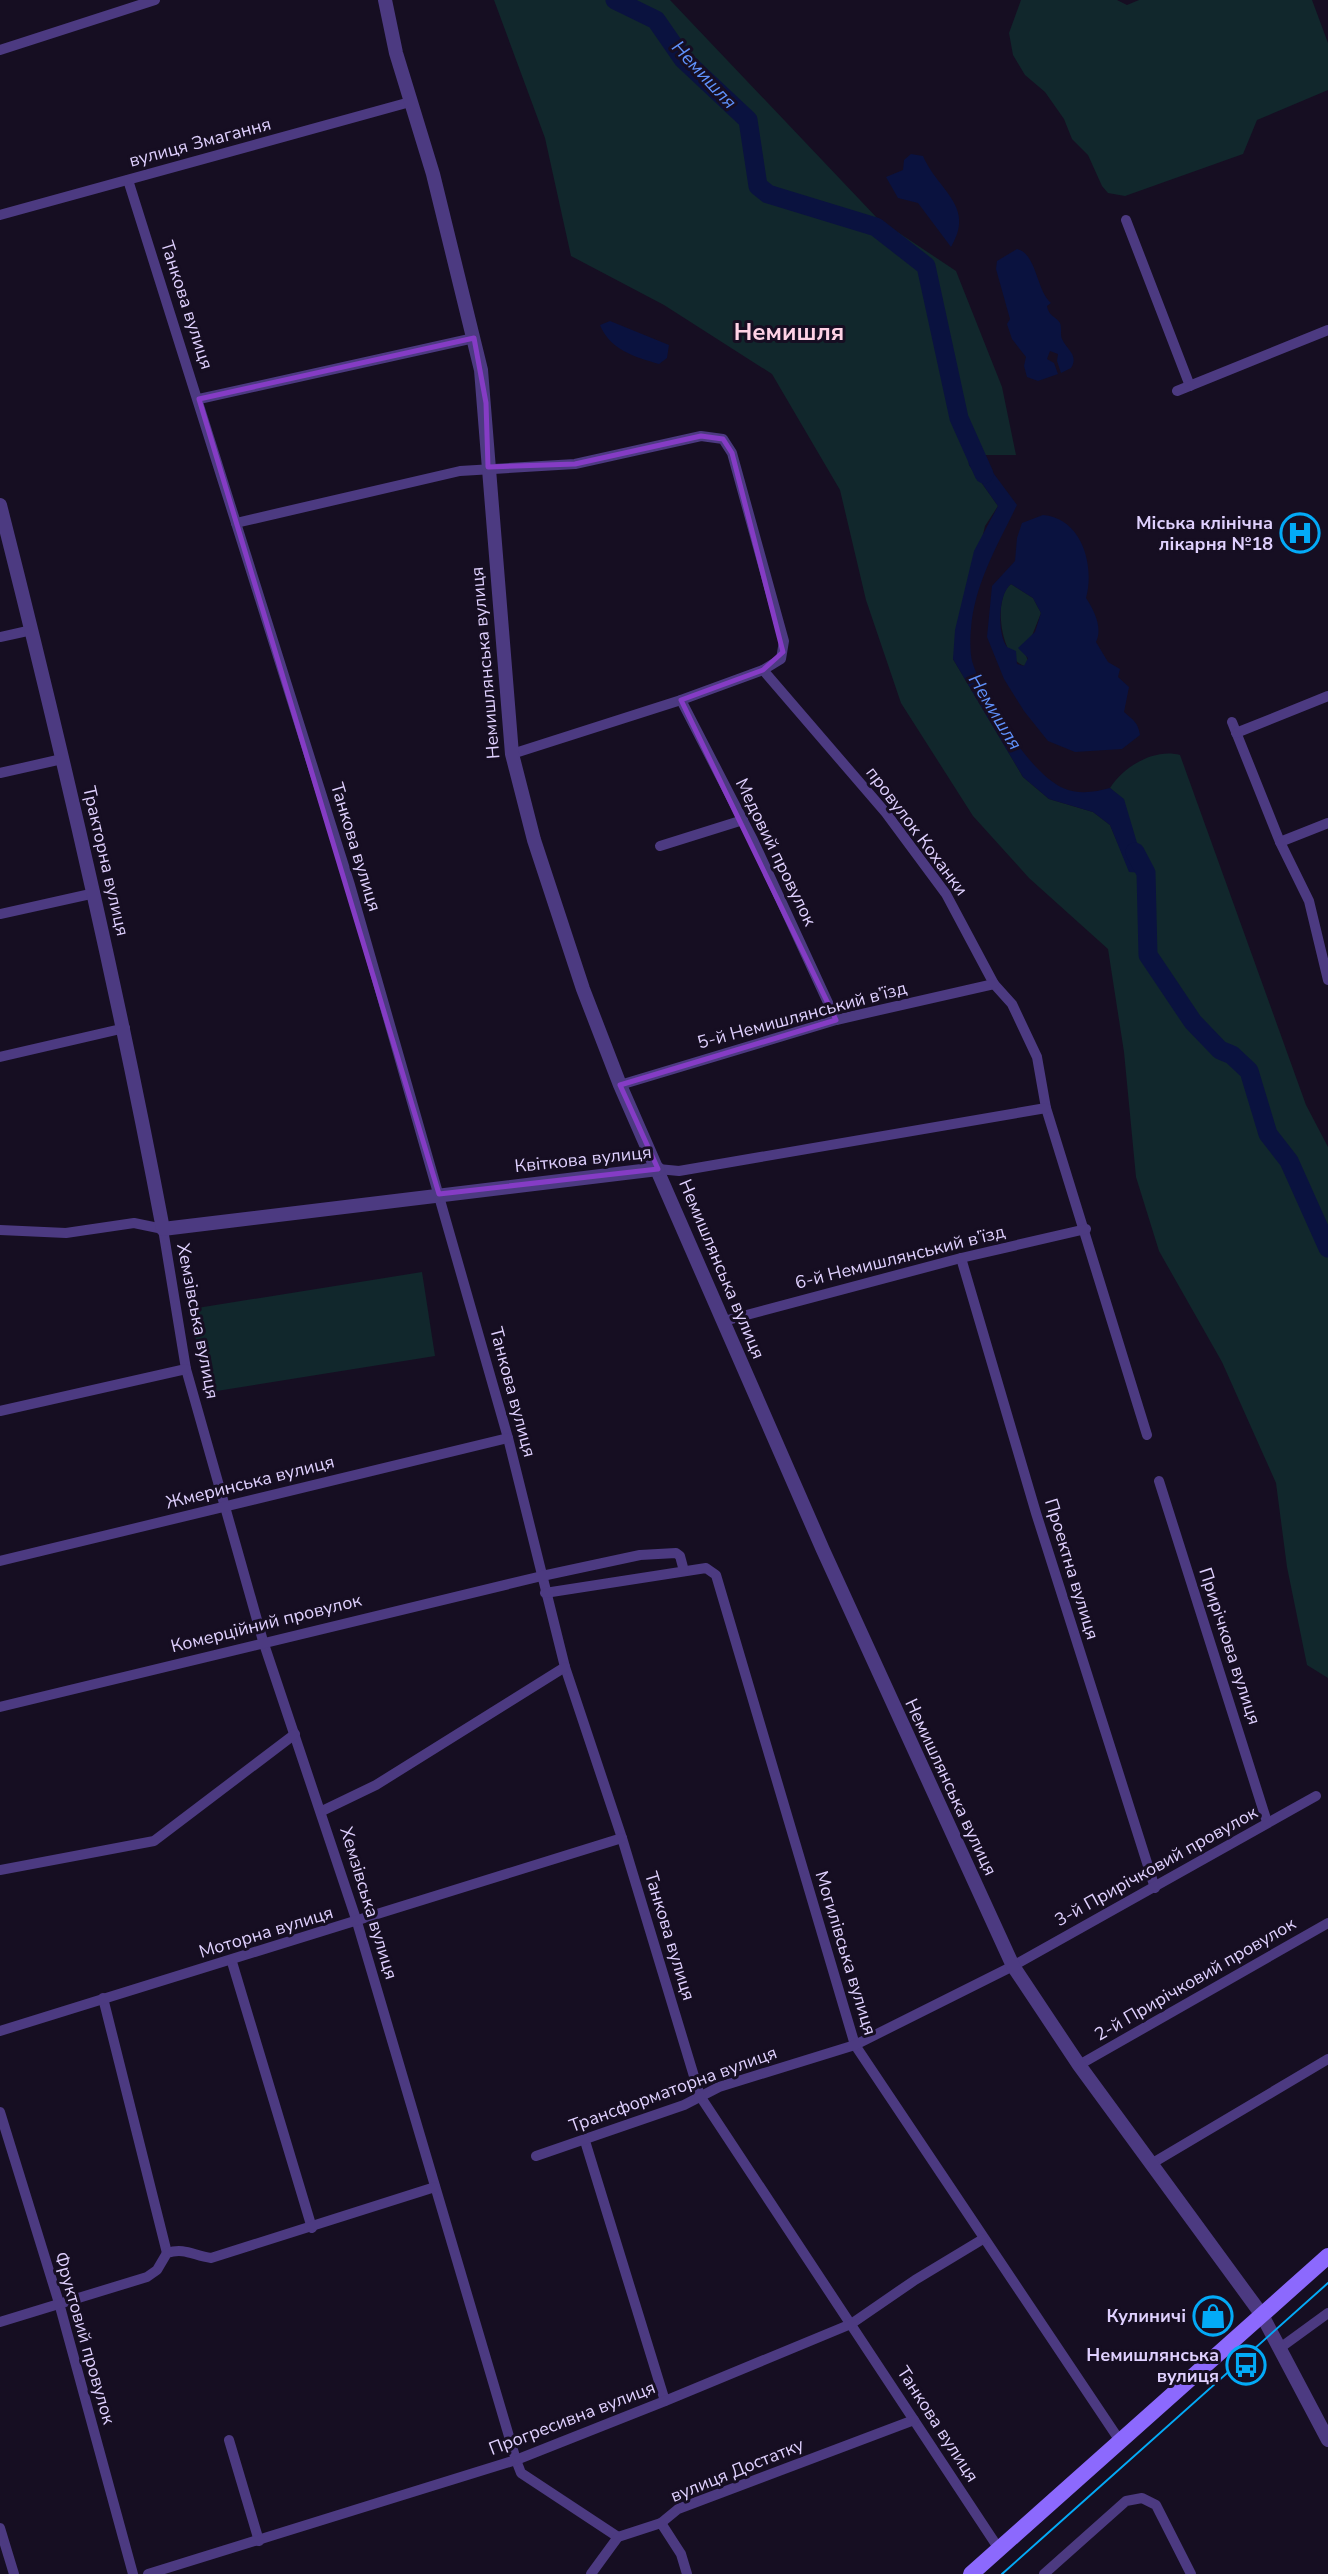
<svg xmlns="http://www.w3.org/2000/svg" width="1328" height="2574" font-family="'Nunito Sans',sans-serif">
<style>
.green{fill:#11272c}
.water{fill:#0a123f;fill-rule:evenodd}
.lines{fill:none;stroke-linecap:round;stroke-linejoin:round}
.river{stroke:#0a123f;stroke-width:19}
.minor{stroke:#4c3a81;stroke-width:10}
.tertiary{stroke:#4c3a81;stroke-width:14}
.secondary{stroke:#8c69fd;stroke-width:16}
.tram{stroke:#03aaf7;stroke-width:2}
.marked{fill:none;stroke:#853cc5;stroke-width:5;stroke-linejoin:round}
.labels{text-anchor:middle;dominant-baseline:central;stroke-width:6;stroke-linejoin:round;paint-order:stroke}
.street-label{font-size:18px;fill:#dfd0fe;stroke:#160e22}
.poi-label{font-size:18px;font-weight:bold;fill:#dfd0fe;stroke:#160e22;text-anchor:end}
.water-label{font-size:19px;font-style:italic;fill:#6092fd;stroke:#160e22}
.district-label{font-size:24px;font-weight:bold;fill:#fed2e5;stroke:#160e22}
</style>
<rect width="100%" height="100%" fill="#160e22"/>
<g class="green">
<path d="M494,0H670L878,219L956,271L1002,387L1016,455H980L968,451L969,465L998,506L985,526L953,659L1023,777L1049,799L1093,812L1110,825L1130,872L1124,800L1110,788C1124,766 1155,748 1180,755L1306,1105L1328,1147V1678L1307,1665L1287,1567L1276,1483L1222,1362L1159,1251L1136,1177L1124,1052L1108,949L1029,878L973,816L901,703L866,600L840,490L772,374L664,305L571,256L545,138Z"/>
<path d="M1021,0H1117L1127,5L1139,0H1312L1328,43V90L1257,120L1243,154L1125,196L1108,193L1102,186L1088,155L1072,139L1064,119L1045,92L1025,75L1013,55L1009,33Z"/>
<path d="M1011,584L1033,598L1041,613L1025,653L1028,661L1025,666C1001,660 992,598 1011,584Z"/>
<path d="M422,1272L435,1356L204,1393L191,1309Z"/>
</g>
<g class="water">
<path d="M911,154L923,156C938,191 976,206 951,247L918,203L898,198L886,177L903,170L904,160Z"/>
<path d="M1017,249C1037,254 1036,290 1051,303L1047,306C1049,317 1056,316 1060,323C1062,327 1060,335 1062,339C1067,350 1079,355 1071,368L1061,373L1057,361L1058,354L1050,351L1047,359L1054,363L1058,374L1038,381L1027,377L1024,366L1026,357L1012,339L1007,324L1010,319L996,269L997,261Z"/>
<path d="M610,321L669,345L667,358L659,364C635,357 610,350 600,325Z"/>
<path d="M968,450L980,455L1017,505C998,544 974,585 971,629C970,638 970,652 972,661C983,697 1029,773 1063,788C1079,795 1095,792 1110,788L1124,799L1146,873L1129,872L1110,825L1093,812L1049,799L1023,777L953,659L955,630L974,551L998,506L969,465Z"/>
<path d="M1043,515C1082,518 1095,566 1086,598C1094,610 1103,628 1096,642L1108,662L1120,669L1118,677L1129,687L1124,712C1133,720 1138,722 1140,735L1122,749L1075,752L1048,741L1024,711L1004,679L987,637L992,586L1015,561L1017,538L1022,523ZM1011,584L1033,598L1041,613L1035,632L1018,648L1028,658L1024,666L1017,664L1016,651L1007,647C997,634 998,594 1011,584Z"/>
</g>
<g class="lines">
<g class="river">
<path d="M615,0L656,20L683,59L748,120L758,186L768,194L876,227L926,266L959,418L984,474"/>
<path d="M1135,852L1146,873L1148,955L1193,1022L1220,1050L1232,1055L1249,1071L1268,1134L1289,1161L1328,1248"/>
</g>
<g class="minor">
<path d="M0,50L155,0"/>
<path d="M128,180L350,885L508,1438L565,1667L622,1838L700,2096L999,2549"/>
<path d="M0,215L410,102"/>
<path d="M1126,220L1190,386"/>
<path d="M1177,391L1328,330"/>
<path d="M199,399L474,338"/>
<path d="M236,523L460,471L575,464L701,436L723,439L732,453L784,641L781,659L763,670L681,700L512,754"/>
<path d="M0,637L32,630"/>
<path d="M763,670L886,813L946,894L994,984L1012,1004L1037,1057L1046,1108L1147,1435"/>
<path d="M681,700L753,840L836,1020"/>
<path d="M1232,722L1280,842L1309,901L1328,980"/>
<path d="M1236,733L1328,696"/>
<path d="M0,773L62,759"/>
<path d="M1280,842L1328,823"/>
<path d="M660,846L743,820"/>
<path d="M0,914L95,893"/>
<path d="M0,1057L125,1028"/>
<path d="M620,1085L836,1020L994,984"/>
<path d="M658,1169L679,1171L1046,1108"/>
<path d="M0,1230L66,1233L134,1223L163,1229L186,1369L263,1641L357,1922L516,2460L521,2473L618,2537"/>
<path d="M961,1258L1036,1513L1155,1888"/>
<path d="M724,1321L961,1258L1086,1229"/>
<path d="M0,1411L186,1369"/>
<path d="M1159,1481L1267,1822"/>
<path d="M0,1561L508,1438"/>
<path d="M545,1593L706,1568L716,1575L855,2045L1120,2441"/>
<path d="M0,1707L542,1576L640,1555L676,1553L680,1556L684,1571"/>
<path d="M322,1811L376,1785L565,1667"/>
<path d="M0,1870L154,1841L295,1734"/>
<path d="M232,1962L312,2228"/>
<path d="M103,1998L167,2253"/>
<path d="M0,2031L622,1838"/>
<path d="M1079,2065L1328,1923"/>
<path d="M0,2112L59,2303L133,2574"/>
<path d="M585,2141L665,2401"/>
<path d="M536,2156L684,2105L719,2087L855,2045L1013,1966L1316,1796"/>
<path d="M1151,2164L1328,2059"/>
<path d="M0,2322L147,2277L157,2270L167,2253C185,2247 194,2256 211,2258L435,2187"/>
<path d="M1280,2348L1328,2313"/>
<path d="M229,2440L259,2541"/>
<path d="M661,2523L681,2554L687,2574"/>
<path d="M0,2528L14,2574"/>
<path d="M148,2574L516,2460L665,2401L851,2324L915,2280L983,2239"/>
<path d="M591,2574L618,2537L661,2523L678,2509L914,2420"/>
<path d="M1044,2574L1126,2501L1142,2498L1156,2505L1191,2574"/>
</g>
<g class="tertiary">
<path d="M385,0L396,53L433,174L481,370L512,754L534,840L583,989L620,1085L823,1550L1013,1966L1079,2065L1262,2315L1328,2440"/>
<path d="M0,505C61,745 117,985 163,1229L658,1169"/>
</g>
<path class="secondary" d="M971,2574L1328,2256"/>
<path class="tram" d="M1002,2574L1328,2283"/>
</g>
<path class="marked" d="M474,338L486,403L488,467L575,464L701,436L723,439L732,453L783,652L763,670L681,700L836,1020L620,1085L658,1169L439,1194L199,399Z"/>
<defs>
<g id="hospital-ring" transform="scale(2.0125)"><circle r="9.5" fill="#160e22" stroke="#03aaf7" stroke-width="1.5"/><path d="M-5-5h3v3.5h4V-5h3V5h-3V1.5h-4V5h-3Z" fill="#03aaf7"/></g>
<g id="shop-ring" transform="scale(2.0125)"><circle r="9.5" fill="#160e22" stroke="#03aaf7" stroke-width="1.5"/><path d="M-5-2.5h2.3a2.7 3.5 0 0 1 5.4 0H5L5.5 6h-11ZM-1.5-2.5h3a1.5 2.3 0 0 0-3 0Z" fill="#03aaf7"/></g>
<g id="bus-ring" transform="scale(2.0125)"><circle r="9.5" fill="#160e22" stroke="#03aaf7" stroke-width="1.5"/><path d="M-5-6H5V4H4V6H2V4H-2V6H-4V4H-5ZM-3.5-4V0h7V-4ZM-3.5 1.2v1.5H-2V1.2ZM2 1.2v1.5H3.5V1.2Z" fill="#03aaf7"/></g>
</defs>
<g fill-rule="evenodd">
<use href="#hospital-ring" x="1300" y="533"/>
<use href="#shop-ring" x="1213" y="2316"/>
<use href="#bus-ring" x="1246" y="2365"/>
</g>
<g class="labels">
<g class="street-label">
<text transform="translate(200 142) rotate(-15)">вулиця Змагання</text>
<text transform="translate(187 305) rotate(72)">Танкова вулиця</text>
<text transform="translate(485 663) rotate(-95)">Немишлянська вулиця</text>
<text transform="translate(917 831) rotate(53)">провулок Коханки</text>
<text transform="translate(356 847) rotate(73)">Танкова вулиця</text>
<text transform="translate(776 852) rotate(64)">Медовий провулок</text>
<text transform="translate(106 861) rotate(77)">Тракторна вулиця</text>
<text transform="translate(802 1015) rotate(-15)">5-й Немишлянський в’їзд</text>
<text transform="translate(583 1159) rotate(-6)">Квіткова вулиця</text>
<text transform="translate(900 1257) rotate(-14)">6-й Немишлянський в’їзд</text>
<text transform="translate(722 1269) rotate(67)">Немишлянська вулиця</text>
<text transform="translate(198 1321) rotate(79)">Хемзівська вулиця</text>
<text transform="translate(513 1392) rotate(75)">Танкова вулиця</text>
<text transform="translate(250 1482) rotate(-14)">Жмеринська вулиця</text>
<text transform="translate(1072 1569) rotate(73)">Проектна вулиця</text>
<text transform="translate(266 1623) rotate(-14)">Комерційний провулок</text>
<text transform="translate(1230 1646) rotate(72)">Прирічкова вулиця</text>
<text transform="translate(951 1787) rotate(65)">Немишлянська вулиця</text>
<text transform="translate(1156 1866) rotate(-29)">3-й Прирічковий провулок</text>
<text transform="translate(369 1903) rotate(73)">Хемзівська вулиця</text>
<text transform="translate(266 1932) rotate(-17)">Моторна вулиця</text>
<text transform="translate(670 1936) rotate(73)">Танкова вулиця</text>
<text transform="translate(846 1953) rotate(73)">Могилівська вулиця</text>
<text transform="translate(1195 1979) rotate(-30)">2-й Прирічковий провулок</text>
<text transform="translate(673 2089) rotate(-20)">Трансформаторна вулиця</text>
<text transform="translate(85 2338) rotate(74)">Фруктовий провулок</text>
<text transform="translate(572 2418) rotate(-21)">Прогресивна вулиця</text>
<text transform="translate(938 2424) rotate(57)">Танкова вулиця</text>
<text transform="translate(737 2470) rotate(-22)">вулиця Достатку</text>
</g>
<g class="poi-label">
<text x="1273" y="523">Міська клінічна<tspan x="1273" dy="21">лікарня №18</tspan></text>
<text x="1186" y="2316">Кулиничі</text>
<text x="1219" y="2355">Немишлянська<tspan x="1219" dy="21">вулиця</tspan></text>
</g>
<g class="water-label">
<text transform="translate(704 75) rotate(47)">Немишля</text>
<text transform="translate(995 712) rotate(59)">Немишля</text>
</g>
<g class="district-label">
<text x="789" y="332">Немишля</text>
</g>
</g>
</svg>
